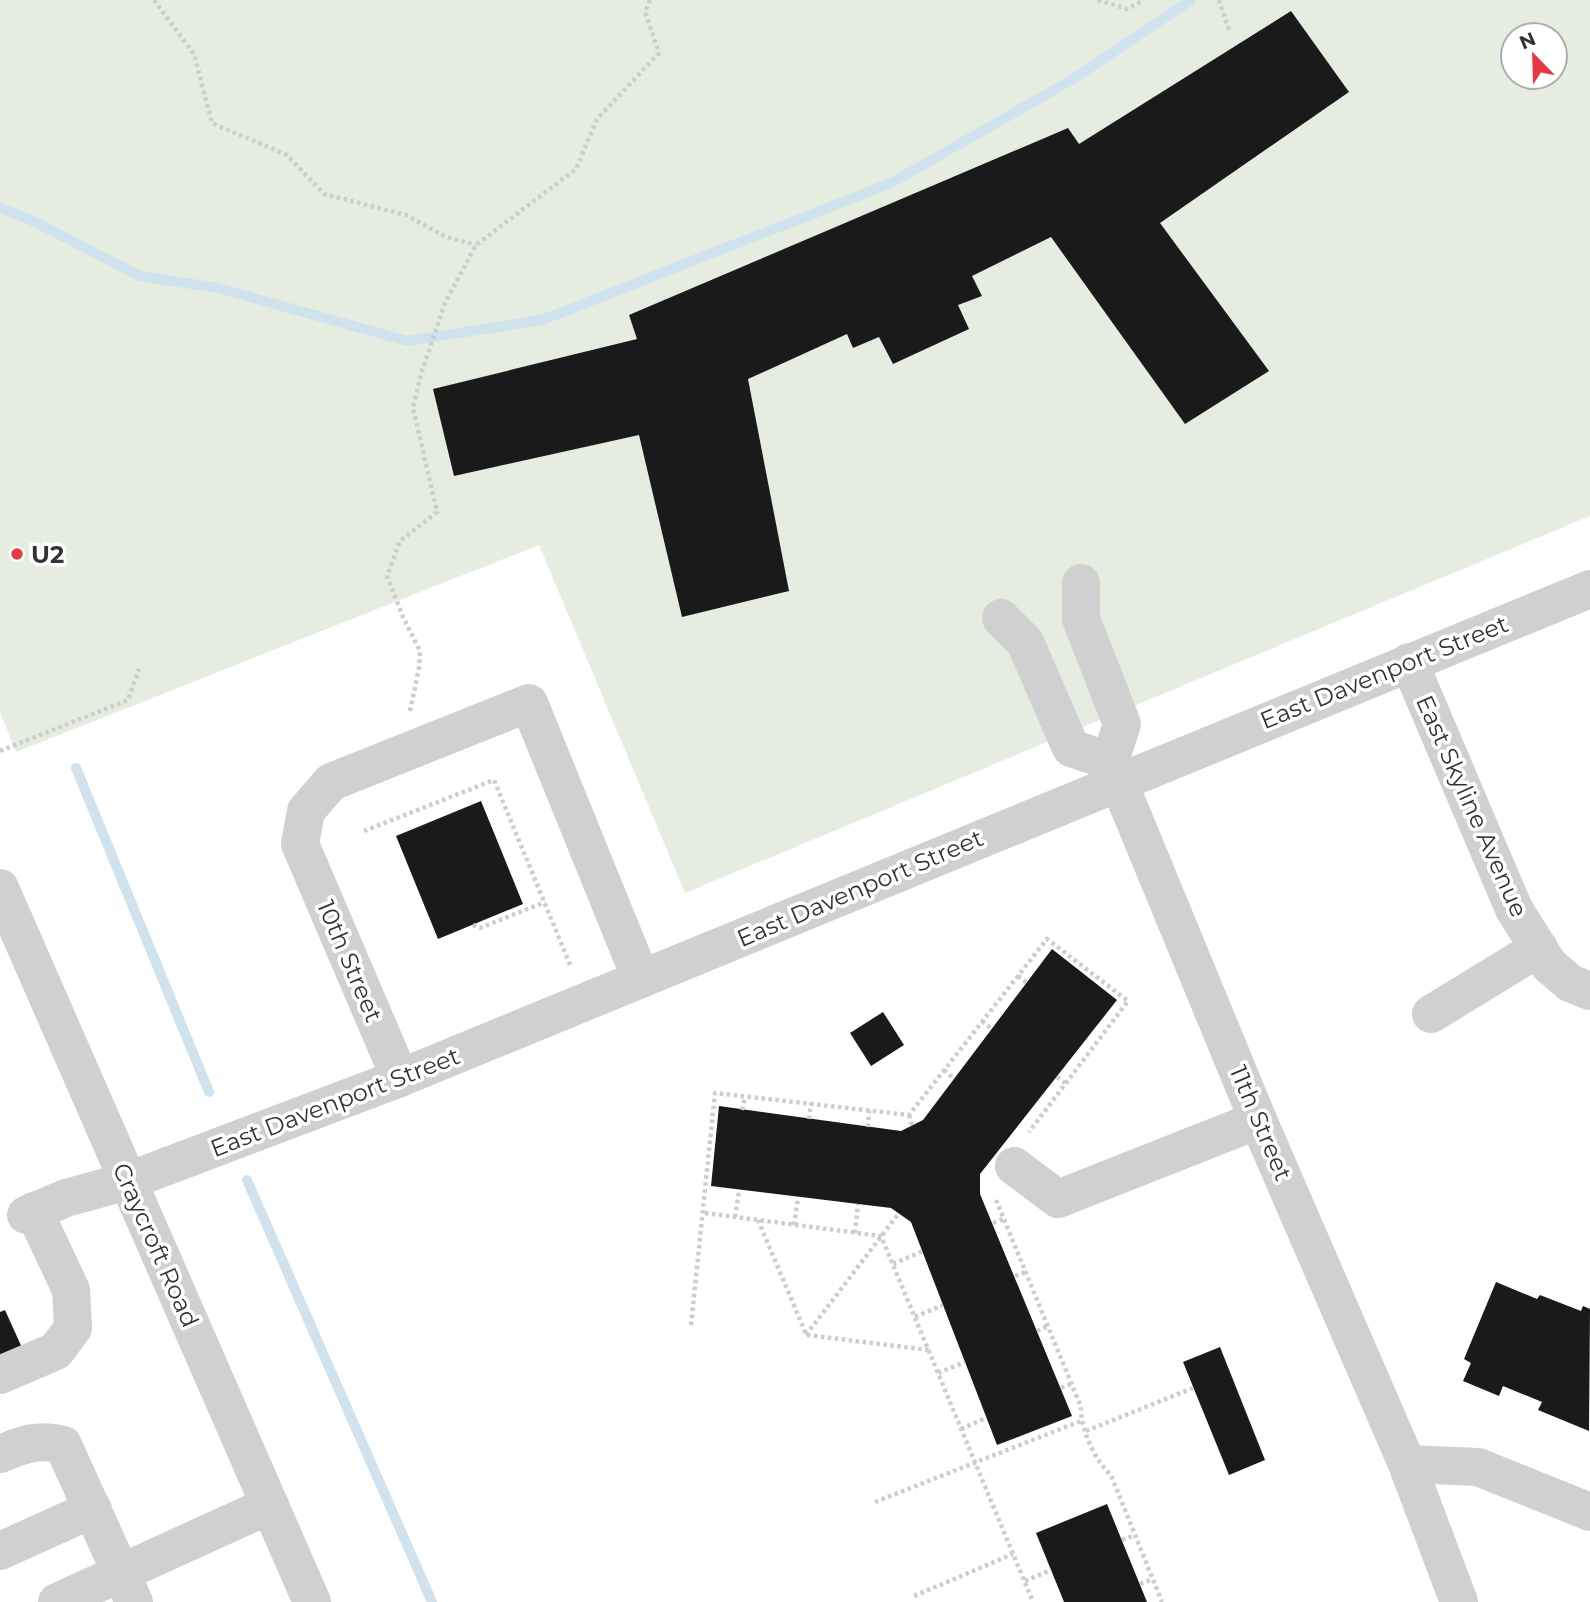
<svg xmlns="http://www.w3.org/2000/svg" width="1590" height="1602" font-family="Montserrat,sans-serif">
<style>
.green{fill:#e6ecdf;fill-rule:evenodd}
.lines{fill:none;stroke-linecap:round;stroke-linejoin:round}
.stream{stroke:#cfe2ee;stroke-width:10}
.building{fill:#1a1a1a}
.path{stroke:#cdcdcd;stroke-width:4.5;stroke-dasharray:3.5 3.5;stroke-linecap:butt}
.minor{stroke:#d0d0d0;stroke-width:38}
.poi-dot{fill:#e63946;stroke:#fff;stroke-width:2.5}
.labels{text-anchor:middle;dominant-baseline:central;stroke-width:7;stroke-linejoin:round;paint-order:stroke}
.poi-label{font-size:24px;font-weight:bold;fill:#333;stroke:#fff;text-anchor:start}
.street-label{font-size:24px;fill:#333;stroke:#fff}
</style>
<rect width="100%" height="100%" fill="#fff"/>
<path class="green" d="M0,0H1590V516L685,893L539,545L16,752L0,712ZM1513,35H1555V77H1513Z"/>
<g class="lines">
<g class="stream">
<path d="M0,208L29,219L140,276L218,288L407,341L542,320L891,183L1073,79L1191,0"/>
<path d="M76,768L209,1092"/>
<path d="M247,1180L432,1602"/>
</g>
</g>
<g class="building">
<path d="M1291,11L1349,92L1160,223L1269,371L1185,424L1051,237L972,276L982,296L958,305L969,329L893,364L879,337L853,348L847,334L748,379L789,591L682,617L639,435L454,476L433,389L637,339L629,315L1068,128L1079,144Z"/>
<path d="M481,801L523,904L438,939L396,836Z"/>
<path d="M1052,949L1117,1000L980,1174V1194L1072,1416L997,1445L911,1222L891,1208L711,1186L719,1106L901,1131L923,1120Z"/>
<path d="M883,1012L904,1045L871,1066L850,1033Z"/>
<path d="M1496,1282L1537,1299L1540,1295L1581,1311L1583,1306L1590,1309L1589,1431L1538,1410L1542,1402L1503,1386L1499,1396L1463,1381L1471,1363L1464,1359Z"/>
<path d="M5,1310L23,1350L0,1361V1312Z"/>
<path d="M1220,1347L1265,1460L1229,1475L1183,1362Z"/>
<path d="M1107,1504L1147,1602H1064L1036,1533Z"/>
</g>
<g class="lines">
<g class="path">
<path d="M154,0L194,54L212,123L287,155L324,194L406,215L446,237L476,245"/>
<path d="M1098,0L1127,9L1144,0"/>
<path d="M1219,0L1229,30"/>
<path d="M410,711L419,668L420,651L403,617L387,576L400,541L437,512L413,408L421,374L445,303L476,245L576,169L597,119L659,53L645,12L650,0"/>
<path d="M0,751L128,700L139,669"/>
<path d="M364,831L494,780L571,967"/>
<path d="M473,925L480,928L545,902"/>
<path d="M1018,976L1027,983"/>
<path d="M982,1021L992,1029"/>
<path d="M944,1070L954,1079"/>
<path d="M1057,1077L1065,1083"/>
<path d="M742,1110L745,1097"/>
<path d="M909,1115L912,1125"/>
<path d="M809,1119L811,1103"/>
<path d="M868,1127L869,1110"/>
<path d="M996,1200L1081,1407C1081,1430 1094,1459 1111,1475L1162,1602"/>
<path d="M705,1213L881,1236L1033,1602"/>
<path d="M735,1217L739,1191"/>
<path d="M758,1220L806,1334"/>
<path d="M993,1223L1004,1219"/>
<path d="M794,1225L798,1198"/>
<path d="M855,1233L858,1204"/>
<path d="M893,1264L923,1251"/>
<path d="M1015,1276L1025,1272"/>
<path d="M915,1317L943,1305"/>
<path d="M691,1325L715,1093L909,1115L1047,939L1128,1001L1029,1132"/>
<path d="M1037,1331L1048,1326"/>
<path d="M806,1335L899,1213"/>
<path d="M807,1335L929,1350"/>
<path d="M938,1373L965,1362"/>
<path d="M1061,1388L1071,1384"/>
<path d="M961,1429L986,1418"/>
<path d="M1086,1431L1193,1388"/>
<path d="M875,1502L1081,1421"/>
<path d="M1122,1540L1135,1535"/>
<path d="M1025,1581L1051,1570"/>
<path d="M1140,1584L1152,1579"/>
<path d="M914,1596L1013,1554"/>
</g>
<g class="minor">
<path d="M1001,618L1025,642L1071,748L1110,761L1122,724L1081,619V583"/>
<path d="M1409,662L1514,909L1549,965L1570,983L1590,991"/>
<path d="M1110,761L1258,1120L1407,1464L1459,1602"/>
<path d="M0,888L312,1602"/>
<path d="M1431,1014L1539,948"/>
<path d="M400,1078L300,844L306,811L331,782L529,703L641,979"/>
<path d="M1014,1166L1058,1199L1258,1120"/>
<path d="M26,1215L66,1198L128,1181L400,1078L1590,589"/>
<path d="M0,1375L56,1351L73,1328L71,1290L34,1211"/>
<path d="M0,1454C21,1445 40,1438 63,1445L134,1602"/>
<path d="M1407,1464L1478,1467L1590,1512"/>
<path d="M0,1551L93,1509"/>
<path d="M57,1602L270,1505"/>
</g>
</g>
<circle class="poi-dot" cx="17" cy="554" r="7"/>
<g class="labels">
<g class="poi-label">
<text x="31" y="554">U2</text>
</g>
<g class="street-label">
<text transform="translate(1384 672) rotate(-22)">East Davenport Street</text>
<text transform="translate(1472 806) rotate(66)">East Skyline Avenue</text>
<text transform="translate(860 888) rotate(-23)">East Davenport Street</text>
<text transform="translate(350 961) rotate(67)">10th Street</text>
<text transform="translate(335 1102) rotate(-21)">East Davenport Street</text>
<text transform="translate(1261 1123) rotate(67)">11th Street</text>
<text transform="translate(156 1245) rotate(66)">Craycroft Road</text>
</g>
</g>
<g transform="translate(1534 56) rotate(337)"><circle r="33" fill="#ffffff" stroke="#adadad" stroke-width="2"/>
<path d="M0-5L12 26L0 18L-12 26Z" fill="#e63946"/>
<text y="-10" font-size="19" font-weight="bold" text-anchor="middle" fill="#333333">N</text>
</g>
</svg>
